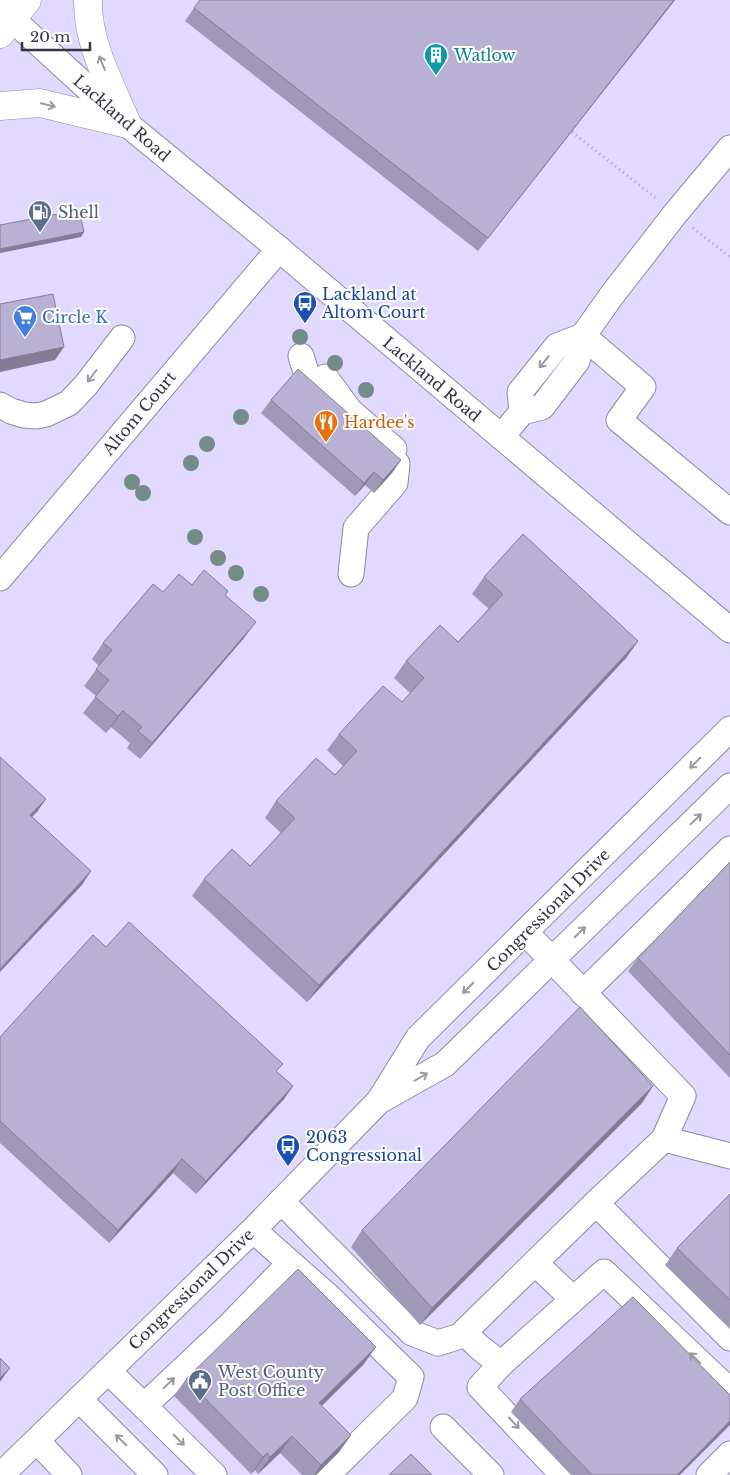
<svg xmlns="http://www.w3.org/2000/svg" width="730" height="1475" font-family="'Libre Baskerville',serif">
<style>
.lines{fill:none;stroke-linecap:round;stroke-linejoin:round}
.minor-casing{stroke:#8e87a8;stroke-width:27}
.major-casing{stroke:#8e87a8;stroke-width:29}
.path{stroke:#aba4c1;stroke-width:3;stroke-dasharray:1 4;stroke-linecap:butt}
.minor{stroke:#fff;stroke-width:25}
.major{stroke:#fff;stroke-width:28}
.tree{fill:#758b87}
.wall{fill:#9f98b6}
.shaded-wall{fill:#827c94}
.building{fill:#b9b1d4;stroke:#827c94}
.oneway{stroke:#9a99a0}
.labels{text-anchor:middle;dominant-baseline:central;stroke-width:4;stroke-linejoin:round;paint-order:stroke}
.culture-label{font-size:16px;fill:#0d838f;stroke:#fff;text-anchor:start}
.street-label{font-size:16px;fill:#363341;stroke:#fff}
.service-label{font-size:16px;fill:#4e5e75;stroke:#fff;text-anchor:start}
.transit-label{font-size:16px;fill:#164399;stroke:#fff;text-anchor:start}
.shop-label{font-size:16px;fill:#366cbe;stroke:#fff;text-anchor:start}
.food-label{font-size:16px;fill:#c56008;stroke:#fff;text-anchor:start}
</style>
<rect width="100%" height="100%" fill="#e2dafe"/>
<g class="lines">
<g class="minor-casing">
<g id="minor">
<path d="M0,8L127,124L279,249L730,630"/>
<path d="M583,336L643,387L619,420L730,512"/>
<path d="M301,356L311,389L327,403"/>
<path d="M325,377L350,411L394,449"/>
<path d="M0,405L11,411L24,415L36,416L46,414L69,403L86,385L122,338"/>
<path d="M522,412L520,392L557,346L583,336"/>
<path d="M501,437L522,412L542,407L577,361L583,336L612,295L675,214L730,148"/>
<path d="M351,574L356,528L395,483L397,464L372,442"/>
<path d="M0,578L279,249"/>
<path d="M583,993L730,849"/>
<path d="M381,1100L445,1064L730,786"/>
<path d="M664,1139L730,1156"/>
<path d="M281,1201L412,1333L438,1343L460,1336L596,1203L664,1139L683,1096L525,932"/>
<path d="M596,1203L730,1338"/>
<path d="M253,1230L329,1297L411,1377L405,1398L327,1475"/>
<path d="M535,1263L573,1299"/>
<path d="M464,1332L479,1347L501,1364"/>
<path d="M108,1371L144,1406L229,1326L290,1263"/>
<path d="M79,1399L155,1475"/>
<path d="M144,1406L214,1475"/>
<path d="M443,1427L491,1475"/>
<path d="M37,1441L69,1475"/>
<path d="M1,1475L253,1230L379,1101L418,1038L730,729"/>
<path d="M563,1475L480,1387L501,1364L604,1272L730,1391"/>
<path d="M709,1475L730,1454"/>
</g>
</g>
<g class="major-casing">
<g id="major">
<path d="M88,0C87,44 111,85 127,124"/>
<path d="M0,34L27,0"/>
<path d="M0,106L40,103L127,124"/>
</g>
</g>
<g class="path">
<path d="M572,132L657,199"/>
<path d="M693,228L730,257"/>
</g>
<use href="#minor" class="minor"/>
<use href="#major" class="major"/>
</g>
<g class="tree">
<circle cx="300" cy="337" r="8"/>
<circle cx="335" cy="363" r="8"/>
<circle cx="366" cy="390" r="8"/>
<circle cx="241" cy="417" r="8"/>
<circle cx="207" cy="444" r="8"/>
<circle cx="191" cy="463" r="8"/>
<circle cx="132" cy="482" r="8"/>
<circle cx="143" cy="493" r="8"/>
<circle cx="195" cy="537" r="8"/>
<circle cx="218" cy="558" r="8"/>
<circle cx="236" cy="573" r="8"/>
<circle cx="261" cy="594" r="8"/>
</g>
<g class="wall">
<path d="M675,0L478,251L185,21L194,8Z"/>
<path d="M271,400L401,460L392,473L374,493L365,485L355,496L261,413Z"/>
<path d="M484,577L638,641L626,658L307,1002L192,896L204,879L250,866L281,833L265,818L276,801L335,775L343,766L327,750L339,734L402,702L410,693L394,678L406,661L458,642L489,609L472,594Z"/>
<path d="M192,585L228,591L225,595L244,638L140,759L127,748L130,743L111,727L106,733L83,713L96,696L84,686L99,666L92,659L103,643L163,592Z"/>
<path d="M730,862V1078L628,971L638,958Z"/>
<path d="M106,947L277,1072L293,1086L284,1099L196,1194L173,1173L109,1243L0,1143V1037Z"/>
<path d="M653,1086L642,1103L420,1325L351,1247L362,1230Z"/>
<path d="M730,1194V1329L665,1265L677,1248Z"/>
<path d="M364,1364L322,1406L351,1435L339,1452L316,1475H302L280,1453L258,1474L255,1470L251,1474L174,1396L186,1379Z"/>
<path d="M520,1399L680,1475H571L511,1412Z"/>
</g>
<g class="shaded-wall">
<path d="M674,0H675L478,251L488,238Z"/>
<path d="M84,232L81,237L0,253V249Z"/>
<path d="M64,347L55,360L0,372V360Z"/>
<path d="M401,460L392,473L374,493L383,480Z"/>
<path d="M374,472L365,485L355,496L364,483Z"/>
<path d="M256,622L244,638L140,759L152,743Z"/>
<path d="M638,641L626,658L307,1002L319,985Z"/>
<path d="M123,711L111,727L106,733L118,716Z"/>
<path d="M46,799L37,812L21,828L30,815Z"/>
<path d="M91,871L82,885L0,972V969Z"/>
<path d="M293,1086L284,1099L196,1194L206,1181Z"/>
<path d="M653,1086L642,1103L420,1325L432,1308Z"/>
<path d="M182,1159L173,1173L109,1243L118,1230Z"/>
<path d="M376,1347L364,1364L307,1420L319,1403Z"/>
<path d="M10,1368L0,1382V1378Z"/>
<path d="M730,1421V1425L680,1475H677Z"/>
<path d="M351,1435L339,1452L316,1475H314L321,1465Z"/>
<path d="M292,1436L280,1453L258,1474L270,1457Z"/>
<path d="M267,1453L255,1470L251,1474L263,1457Z"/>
</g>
<g class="building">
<path d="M200,0H674L488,238L194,8Z"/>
<path d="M79,210L84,232L0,249V225Z"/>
<path d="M53,294L64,347L0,360V304Z"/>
<path d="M298,369L401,460L383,480L374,472L364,483L271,400Z"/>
<path d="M523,534L638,641L319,985L204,879L232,849L250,866L295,818L276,801L316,758L335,775L357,751L339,734L383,686L402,702L424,678L406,661L440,625L458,642L503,594L484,577Z"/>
<path d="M204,570L228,591L225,595L256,622L152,743L138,731L142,727L123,711L118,716L95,697L109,680L96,669L112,650L103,643L153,584L163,592L179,574L192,585Z"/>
<path d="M0,757L46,799L30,815L91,871L0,969Z"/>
<path d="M730,862V1055L638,958Z"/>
<path d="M129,922L283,1064L276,1071L293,1086L206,1181L182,1159L118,1230L0,1121V1037L93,935L106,947Z"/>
<path d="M580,1007L653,1086L432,1308L362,1230Z"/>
<path d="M730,1194V1300L677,1248Z"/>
<path d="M298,1269L376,1347L319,1403L351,1435L321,1465L292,1436L270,1457L267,1453L263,1457L186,1379Z"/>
<path d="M633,1297L730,1395V1421L677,1475H592L520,1399Z"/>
<path d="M0,1358L10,1368L0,1378Z"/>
<path d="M411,1454L432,1475H389Z"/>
</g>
<defs><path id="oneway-shaft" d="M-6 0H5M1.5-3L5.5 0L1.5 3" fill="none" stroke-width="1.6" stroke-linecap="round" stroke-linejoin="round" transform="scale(1.25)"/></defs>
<g class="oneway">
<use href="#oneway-shaft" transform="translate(102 63) rotate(-112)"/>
<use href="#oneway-shaft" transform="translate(48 105) rotate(14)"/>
<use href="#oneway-shaft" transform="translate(544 362) rotate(129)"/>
<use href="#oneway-shaft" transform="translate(92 376) rotate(127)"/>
<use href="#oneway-shaft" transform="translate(695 763) rotate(135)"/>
<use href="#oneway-shaft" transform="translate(696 819) rotate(-44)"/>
<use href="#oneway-shaft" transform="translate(580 932) rotate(-44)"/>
<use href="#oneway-shaft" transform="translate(468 988) rotate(135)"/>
<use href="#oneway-shaft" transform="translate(421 1077) rotate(-30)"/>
<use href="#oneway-shaft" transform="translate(695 1358) rotate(-137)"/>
<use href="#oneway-shaft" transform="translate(169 1383) rotate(-43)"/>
<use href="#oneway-shaft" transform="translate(514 1423) rotate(47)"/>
<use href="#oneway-shaft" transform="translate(121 1440) rotate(-136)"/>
<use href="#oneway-shaft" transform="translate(179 1440) rotate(45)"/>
</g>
<defs>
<g id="building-pin" transform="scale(1.25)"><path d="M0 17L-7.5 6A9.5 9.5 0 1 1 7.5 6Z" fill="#0f9aa8" stroke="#fff"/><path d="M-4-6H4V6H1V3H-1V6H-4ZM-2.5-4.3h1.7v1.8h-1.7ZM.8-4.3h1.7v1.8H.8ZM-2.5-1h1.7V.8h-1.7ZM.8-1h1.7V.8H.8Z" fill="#fff"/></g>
<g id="fuel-pin" transform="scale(1.25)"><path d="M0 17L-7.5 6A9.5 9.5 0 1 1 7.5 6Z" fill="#5c6f8a" stroke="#fff"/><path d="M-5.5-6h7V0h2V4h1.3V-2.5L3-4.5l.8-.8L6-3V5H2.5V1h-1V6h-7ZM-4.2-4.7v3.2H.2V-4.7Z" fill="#fff"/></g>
<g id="bus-pin" transform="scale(1.25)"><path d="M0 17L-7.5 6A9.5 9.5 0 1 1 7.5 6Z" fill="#1a4fb4" stroke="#fff"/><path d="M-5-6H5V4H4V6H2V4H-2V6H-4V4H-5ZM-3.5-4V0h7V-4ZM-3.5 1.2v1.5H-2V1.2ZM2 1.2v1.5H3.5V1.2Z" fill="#fff"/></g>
<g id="supermarket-pin" transform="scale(1.25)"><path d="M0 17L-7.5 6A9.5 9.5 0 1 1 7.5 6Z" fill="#3f7fe0" stroke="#fff"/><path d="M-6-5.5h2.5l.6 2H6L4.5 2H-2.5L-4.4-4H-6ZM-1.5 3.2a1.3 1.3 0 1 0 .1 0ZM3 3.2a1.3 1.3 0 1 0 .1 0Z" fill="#fff"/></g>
<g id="restaurant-pin" transform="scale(1.25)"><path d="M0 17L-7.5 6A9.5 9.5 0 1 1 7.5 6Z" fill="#e8710a" stroke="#fff"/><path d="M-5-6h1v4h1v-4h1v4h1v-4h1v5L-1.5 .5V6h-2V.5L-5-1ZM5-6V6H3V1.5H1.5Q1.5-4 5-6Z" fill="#fff"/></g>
<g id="civic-pin" transform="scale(1.25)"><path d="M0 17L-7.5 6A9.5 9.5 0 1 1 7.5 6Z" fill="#5c6f8a" stroke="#fff"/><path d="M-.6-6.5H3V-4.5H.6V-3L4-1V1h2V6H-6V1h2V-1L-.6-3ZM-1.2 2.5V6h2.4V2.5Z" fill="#fff"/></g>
</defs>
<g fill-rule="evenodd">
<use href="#building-pin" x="436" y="55"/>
<use href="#fuel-pin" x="40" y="212"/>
<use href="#bus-pin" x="305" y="303"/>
<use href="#supermarket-pin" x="25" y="317"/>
<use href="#restaurant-pin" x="326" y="422"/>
<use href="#bus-pin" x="288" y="1146"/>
<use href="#civic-pin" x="200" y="1381"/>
</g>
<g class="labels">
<g class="culture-label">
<text x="454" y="55">Watlow</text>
</g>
<g class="street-label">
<text transform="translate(122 118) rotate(41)">Lackland Road</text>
<text transform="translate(432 379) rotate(40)">Lackland Road</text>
<text transform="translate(139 413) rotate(-50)">Altom Court</text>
<text transform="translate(548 910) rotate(-45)">Congressional Drive</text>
<text transform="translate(191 1289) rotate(-44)">Congressional Drive</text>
</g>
<g class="service-label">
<text x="58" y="212">Shell</text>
<text x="218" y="1372">West County<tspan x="218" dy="18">Post Office</tspan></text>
</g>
<g class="transit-label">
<text x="322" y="294">Lackland at<tspan x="322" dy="18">Altom Court</tspan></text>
<text x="306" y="1137">2063<tspan x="306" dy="18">Congressional</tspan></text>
</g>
<g class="shop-label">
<text x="42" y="317">Circle K</text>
</g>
<g class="food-label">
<text x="344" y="422">Hardee's</text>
</g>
</g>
<path d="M22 42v8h68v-8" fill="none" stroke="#363341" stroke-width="2.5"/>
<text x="30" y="42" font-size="15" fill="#363341" stroke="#ffffff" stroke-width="4" paint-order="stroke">20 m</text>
</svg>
